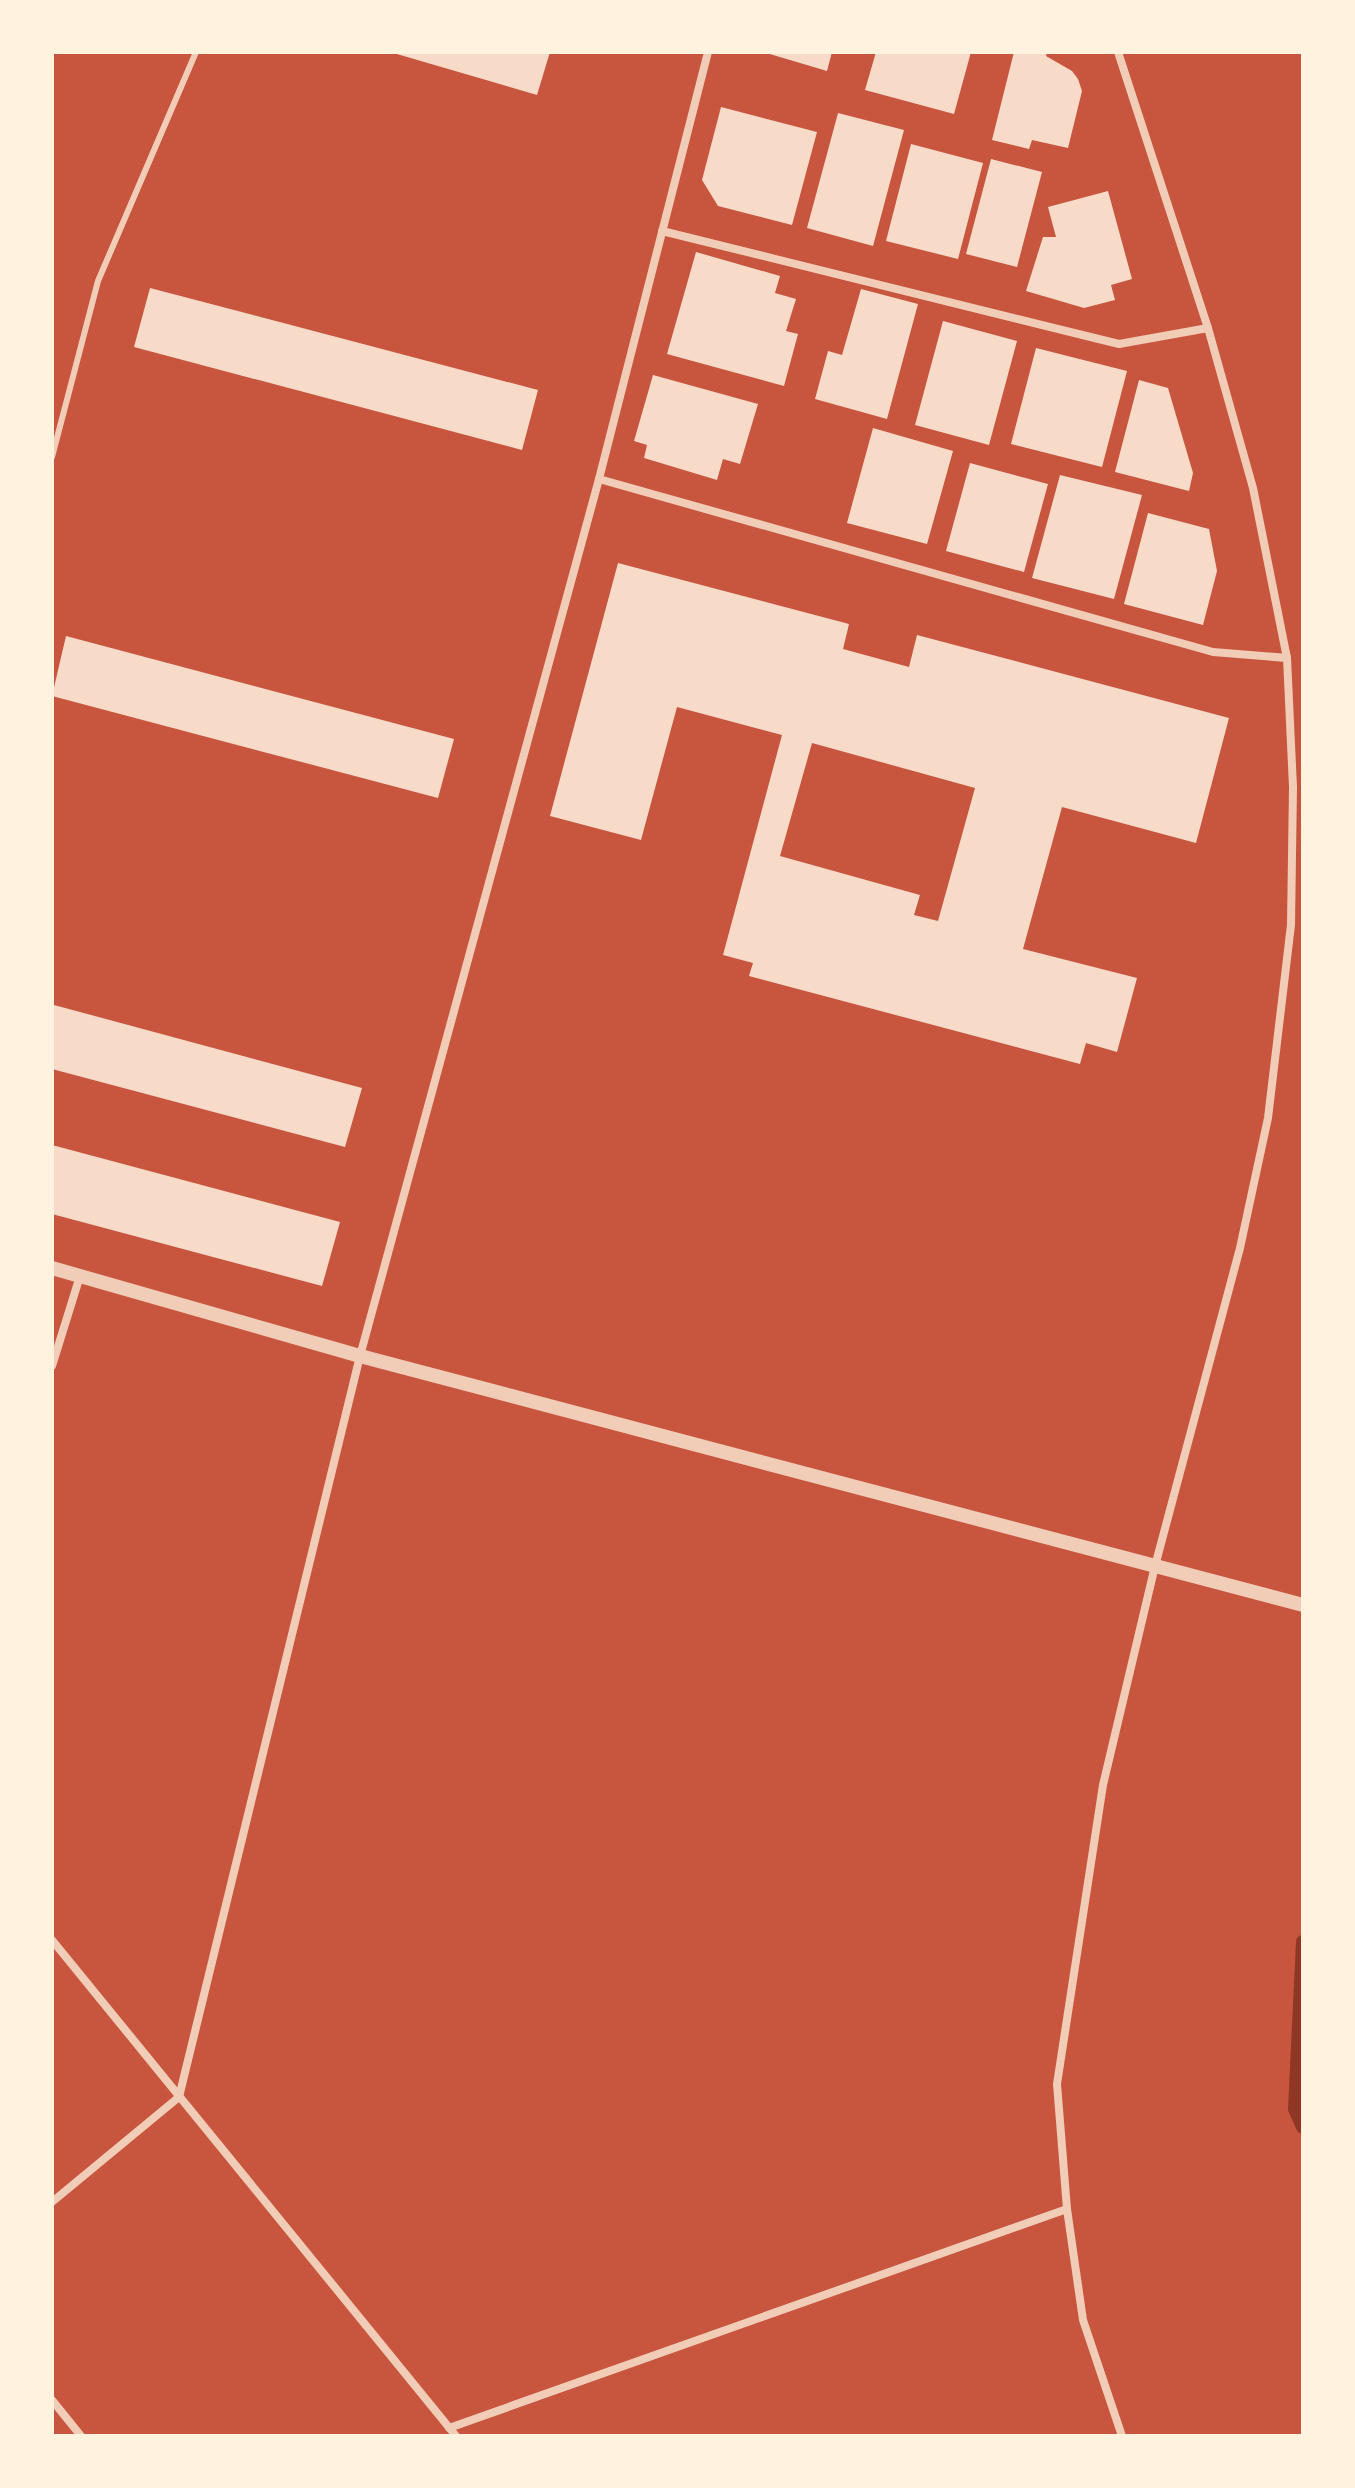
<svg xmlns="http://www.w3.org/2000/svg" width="1355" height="2488" font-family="'Golos Text',sans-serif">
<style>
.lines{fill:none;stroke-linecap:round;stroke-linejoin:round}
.stream{stroke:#8f3625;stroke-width:14}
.building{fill:#f7dbc8;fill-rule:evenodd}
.service{stroke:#f1ccb7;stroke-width:6}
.minor{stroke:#f1ccb7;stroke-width:8}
.tertiary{stroke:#f1ccb7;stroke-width:14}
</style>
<rect width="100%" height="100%" fill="#c8553d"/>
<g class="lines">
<path class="stream" d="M1303,1942L1295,2109L1303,2127"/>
</g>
<g class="building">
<path d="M390,52H550L537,95Z"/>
<path d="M763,52H832L827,71Z"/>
<path d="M876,52H971L954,114L865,90Z"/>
<path d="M1014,52H1047L1046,56L1072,71L1078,79L1082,91L1068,148L1032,140L1029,149L992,140Z"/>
<path d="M721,107L817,132L792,225L718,206L702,180Z"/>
<path d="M838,113L904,130L873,246L807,228Z"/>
<path d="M911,144L983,163L958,259L886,241Z"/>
<path d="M991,159L1042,172L1017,267L966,254Z"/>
<path d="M1108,191L1132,279L1111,285L1115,300L1084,308L1026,291L1043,237H1056L1048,207Z"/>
<path d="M696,252L780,276L775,293L796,299L786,331L798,334L784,386L667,354Z"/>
<path d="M150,288L538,390L522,450L134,347Z"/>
<path d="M861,289L918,304L887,419L815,399L828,351L842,355Z"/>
<path d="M943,321L1017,341L989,445L915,425Z"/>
<path d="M1036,348L1127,371L1102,467L1011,444Z"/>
<path d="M653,375L758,404L740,464L723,459L717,480L644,458L647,445L634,441Z"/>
<path d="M1139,380L1168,388L1193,473L1189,491L1115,472Z"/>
<path d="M873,428L953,451L927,544L847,523Z"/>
<path d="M970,463L1048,484L1024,572L946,551Z"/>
<path d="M1060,475L1142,495L1114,599L1032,578Z"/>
<path d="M1148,513L1209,529L1217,571L1203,625L1124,604Z"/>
<path d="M618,563L849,624L843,649L909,667L917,635L1229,718L1196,843L1062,807L1023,949L1137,978L1117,1052L1086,1043L1080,1064L749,976L753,963L723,955L782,735L677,707L641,840L550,816ZM812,743L975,788L938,921L914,915L920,895L780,856Z"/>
<path d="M66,636L454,739L438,798L52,696Z"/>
<path d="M54,1005L362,1088L345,1147L52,1069Z"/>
<path d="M52,1145L340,1222L322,1286L52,1214Z"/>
</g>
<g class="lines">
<path class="service" d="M52,457L98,281L196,52"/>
<g class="minor">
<path d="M1118,52L1208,328L1253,488L1287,658L1293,787L1291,925L1268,1118L1240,1248L1155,1566L1103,1785L1057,2084L1067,2209L1083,2320L1122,2436"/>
<path d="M662,231L1119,344L1208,328"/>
<path d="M599,479L1213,652L1287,658"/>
<path d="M52,1366L80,1276"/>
<path d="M52,1940L456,2436"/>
<path d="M52,2202L179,2097L360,1356L599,479L708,52"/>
<path d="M52,2400L81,2436"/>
<path d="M449,2428L1067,2209"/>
</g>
<path class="tertiary" d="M52,1268L360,1356L1303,1605"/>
</g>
<rect width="1355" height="2488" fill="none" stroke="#fff3e0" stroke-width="108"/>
</svg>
